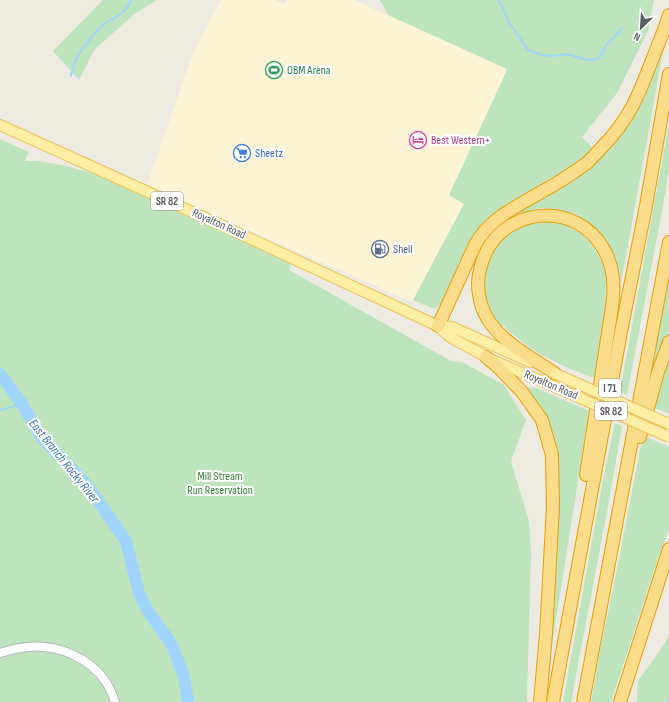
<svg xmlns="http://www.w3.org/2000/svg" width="669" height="702" font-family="'Sofia Sans Condensed',sans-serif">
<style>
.commercial{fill:#fdf3d5}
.green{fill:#bee4bd}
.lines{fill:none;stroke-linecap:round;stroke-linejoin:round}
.stream{stroke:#a0d6fd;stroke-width:2}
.river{stroke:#a0d6fd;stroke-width:12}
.minor-casing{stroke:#b7b9be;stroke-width:10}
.major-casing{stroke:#eec258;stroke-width:12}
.highway-casing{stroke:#e99e04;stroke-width:14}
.minor{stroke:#fff;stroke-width:8}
.major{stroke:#fdeea5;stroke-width:10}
.highway{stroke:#fbdc8a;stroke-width:12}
.major-bridge-casing{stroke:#eec258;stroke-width:12;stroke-linecap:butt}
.major-bridge{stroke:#fdeea5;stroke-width:10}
.labels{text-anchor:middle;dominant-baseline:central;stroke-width:4;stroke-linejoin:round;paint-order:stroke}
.shield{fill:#fff;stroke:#8c8e91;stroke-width:1}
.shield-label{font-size:11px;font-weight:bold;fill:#5a5d62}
.leisure-label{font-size:12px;fill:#27864d;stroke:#fff;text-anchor:start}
.hotel-label{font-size:12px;fill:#b23c85;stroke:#fff;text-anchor:start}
.shop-label{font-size:12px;fill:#366cbe;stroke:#fff;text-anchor:start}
.street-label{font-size:12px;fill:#5a5d62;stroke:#fff}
.service-label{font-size:12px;fill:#4e5e75;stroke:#fff;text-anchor:start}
.park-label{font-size:12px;fill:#368439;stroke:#fff}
.water-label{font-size:13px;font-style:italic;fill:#3e77ae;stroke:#fff}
</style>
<rect width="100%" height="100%" fill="#eceae1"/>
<path class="commercial" d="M221,0H275L285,4L287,0H354L507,69L502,81L449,195L464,204L412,302L176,198L147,185L194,50Z"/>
<g class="green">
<path d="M103,0H156L132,16L94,50L79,80L53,51Z"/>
<path d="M380,0H654L648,31L617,93L582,137L594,149L578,164L540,184L497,215L483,223L466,247L446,294L442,303L436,308H432L413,300L464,204L449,195L502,81L507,69L388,15Z"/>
<path d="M666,35L621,283H619L618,268L610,246L589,222L576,214L557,209L540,208L510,216L601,153Z"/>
<path d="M669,123V171L660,221L627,395L620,392Z"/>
<path d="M0,139L29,152L25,161H38L62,165L95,174L128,185L294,259L289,270L451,361L462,362L504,385L526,420L511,461L529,522L531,552L527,702H0Z"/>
<path d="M546,221L562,224L582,234L592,244L603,264L606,278L605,321L595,378C565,369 525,349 503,325L501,327C493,316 487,304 484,291C483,285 485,278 486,273C490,248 509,228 534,222C538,221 542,221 546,221Z"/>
<path d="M669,271V334L666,338L653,372H651Z"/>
<path d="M669,349V414L650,406Z"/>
<path d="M528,387L536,388L589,411L546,683L554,531L541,410L527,388Z"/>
<path d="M615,423L622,426L609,501L571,702H563L603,480Z"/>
<path d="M644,436L669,447V530L659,555L611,702H591L600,650L614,584L640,450Z"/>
<path d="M669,635V702H637L638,681L663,646Z"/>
</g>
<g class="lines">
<g class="stream">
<path d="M498,0L503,8L508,21L528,50L542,55L551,56L567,54L588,60L598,59L607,44L622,28"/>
<path d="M71,76C72,70 74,63 77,58C82,48 96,31 104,24C115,17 127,13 131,0"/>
<path d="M0,410L22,404"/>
<path d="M668,702L669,700"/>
</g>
<path class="river" d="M0,374L22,404L41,437L87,485L126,541L139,593L147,610L171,643L184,676L188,702"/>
<g class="minor-casing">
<path id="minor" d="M0,653C9,650 18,648 27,647C57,644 89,657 106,682C110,689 113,695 115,702"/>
</g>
<g class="major-casing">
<g id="major">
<path d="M0,125L221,225L438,326L450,337L492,360L553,386"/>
<path d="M438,326L452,327L530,362"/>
</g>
</g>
<g class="highway-casing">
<g id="highway">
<path d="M438,326L475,245C489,218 518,206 543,191C558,183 573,173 587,163C592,158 597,153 602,147C630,119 640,92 654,55C659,42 665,29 669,15"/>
<path d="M486,357L499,368L522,392L542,420L552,455L553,507L546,634L540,702"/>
<path d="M556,374C534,359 508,346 491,324C482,312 478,297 478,282C479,270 482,260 487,250C512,205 578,204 603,248C614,266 615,287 612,307L586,475"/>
<path d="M640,437L658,372L669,342"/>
<path d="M553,702L621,332L646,206L669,74"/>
<path d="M583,702L669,242"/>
<path d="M620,702L669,549"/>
</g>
</g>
<use href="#minor" class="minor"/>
<use href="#major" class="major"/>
<use href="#highway" class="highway"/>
<g class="major-bridge-casing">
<g id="major-bridge">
<path d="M556,374L669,424"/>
<path d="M553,386L669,437"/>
</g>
</g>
<use href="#major-bridge" class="major-bridge"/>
</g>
<defs>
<g id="stadium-ring" transform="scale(0.9)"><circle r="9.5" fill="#fff" stroke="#2e9e5b" stroke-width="1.5"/><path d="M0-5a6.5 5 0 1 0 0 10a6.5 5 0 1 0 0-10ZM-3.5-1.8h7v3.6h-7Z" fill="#2e9e5b"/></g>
<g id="hotel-ring" transform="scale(0.9)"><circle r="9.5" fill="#fff" stroke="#d1479c" stroke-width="1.5"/><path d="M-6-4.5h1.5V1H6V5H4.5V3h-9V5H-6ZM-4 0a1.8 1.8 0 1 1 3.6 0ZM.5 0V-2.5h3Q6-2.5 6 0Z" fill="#d1479c"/></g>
<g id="supermarket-ring" transform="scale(0.9)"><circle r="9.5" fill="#fff" stroke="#3f7fe0" stroke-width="1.5"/><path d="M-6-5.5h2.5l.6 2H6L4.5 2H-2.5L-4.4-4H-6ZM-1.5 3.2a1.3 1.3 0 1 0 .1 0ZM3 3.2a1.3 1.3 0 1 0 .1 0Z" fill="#3f7fe0"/></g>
<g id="fuel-ring" transform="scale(0.9)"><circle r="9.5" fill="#fff" stroke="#5c6f8a" stroke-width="1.5"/><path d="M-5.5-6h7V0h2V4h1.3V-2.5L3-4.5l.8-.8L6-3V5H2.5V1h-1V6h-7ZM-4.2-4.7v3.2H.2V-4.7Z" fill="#5c6f8a"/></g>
</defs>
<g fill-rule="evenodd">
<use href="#stadium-ring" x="274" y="70"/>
<use href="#hotel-ring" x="418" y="140"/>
<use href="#supermarket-ring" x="242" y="153"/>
<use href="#fuel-ring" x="380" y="249"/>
</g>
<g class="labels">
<g class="shield">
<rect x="151" y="192" width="32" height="18" rx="3"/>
<rect x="599" y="379" width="22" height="18" rx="3"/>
<rect x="595" y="402" width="32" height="18" rx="3"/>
</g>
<g class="shield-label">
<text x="167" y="201">SR 82</text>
<text x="610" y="388">I 71</text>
<text x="611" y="411">SR 82</text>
</g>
<g class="leisure-label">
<text x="287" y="70">OBM Arena</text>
</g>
<g class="hotel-label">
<text x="431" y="140">Best Western+</text>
</g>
<g class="shop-label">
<text x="255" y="153">Sheetz</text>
</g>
<g class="street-label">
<text transform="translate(219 224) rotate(24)">Royalton Road</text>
<text transform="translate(551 385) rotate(23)">Royalton Road</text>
</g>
<g class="service-label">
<text x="393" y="249">Shell</text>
</g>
<g class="park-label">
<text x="220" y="476">Mill Stream<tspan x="220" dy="14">Run Reservation</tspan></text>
</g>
<g class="water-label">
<text transform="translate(64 461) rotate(51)">East Branch Rocky River</text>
</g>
</g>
<g transform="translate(641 28) rotate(205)" stroke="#ffffff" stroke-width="3" paint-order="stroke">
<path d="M0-3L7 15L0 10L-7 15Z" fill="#5a5d62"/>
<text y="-6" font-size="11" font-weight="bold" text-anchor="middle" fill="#5a5d62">N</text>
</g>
</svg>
